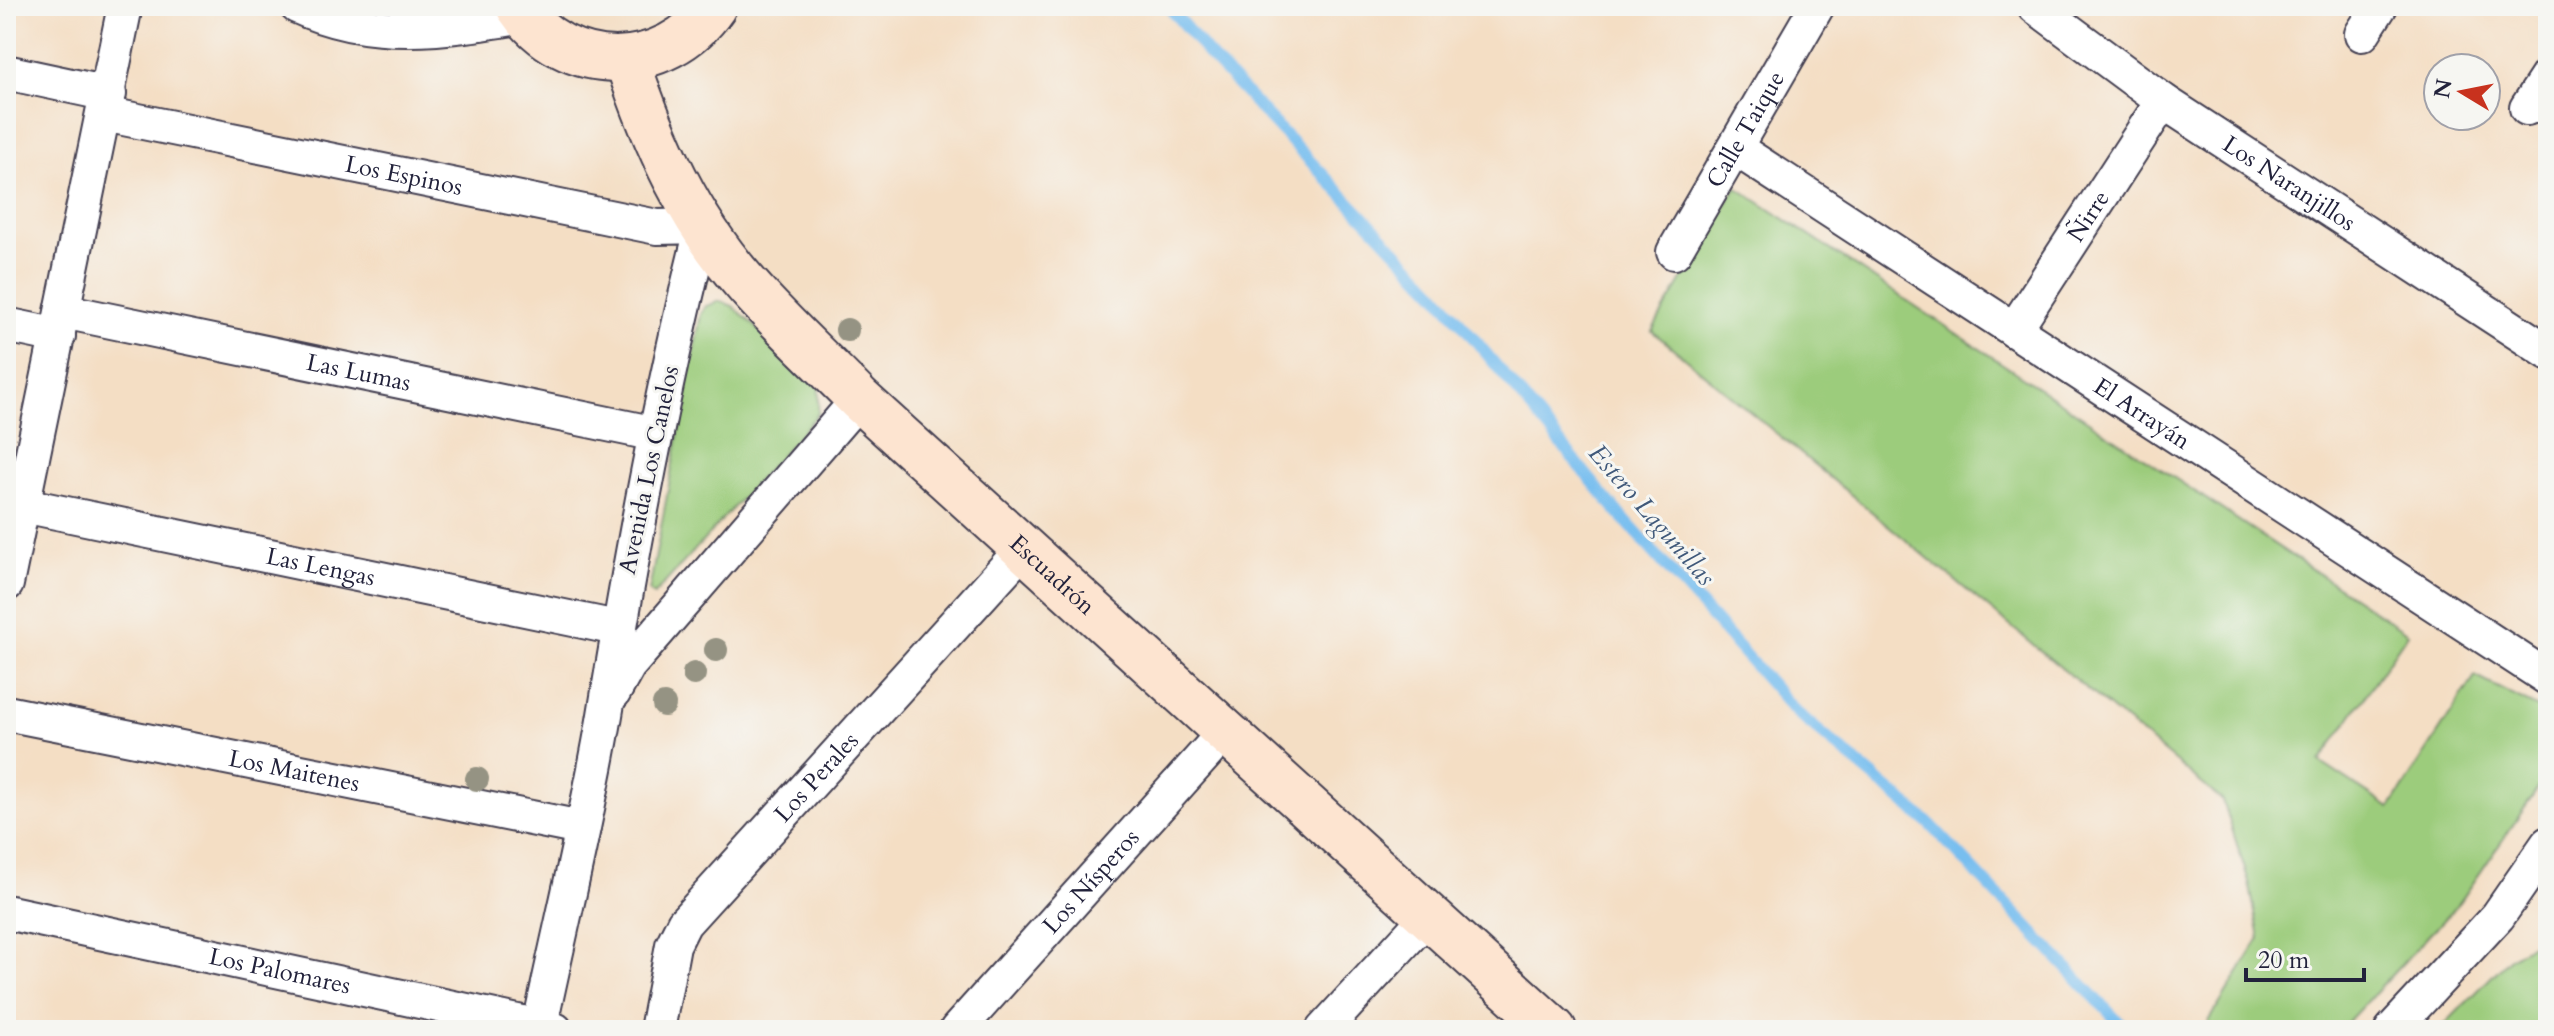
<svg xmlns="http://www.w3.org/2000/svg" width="2554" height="1036" font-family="Cardo,serif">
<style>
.green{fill:#9ccc7b;stroke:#5f775b;stroke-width:2}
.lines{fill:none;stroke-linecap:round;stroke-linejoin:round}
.stream{stroke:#77beef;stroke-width:12}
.street-casing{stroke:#423e50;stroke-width:38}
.secondary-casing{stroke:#423e50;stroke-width:48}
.street{stroke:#fff;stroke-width:34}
.secondary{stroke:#fde4d0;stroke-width:44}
.tree{fill:#959383}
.labels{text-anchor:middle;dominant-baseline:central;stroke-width:6;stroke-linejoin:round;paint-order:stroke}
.street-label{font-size:24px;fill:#22223b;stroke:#f6f6f2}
.water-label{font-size:26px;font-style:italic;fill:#40597a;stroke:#f6f6f2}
</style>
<rect width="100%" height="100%" fill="#f6f6f2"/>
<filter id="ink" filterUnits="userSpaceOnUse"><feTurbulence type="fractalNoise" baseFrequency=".0125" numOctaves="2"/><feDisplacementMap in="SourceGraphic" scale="16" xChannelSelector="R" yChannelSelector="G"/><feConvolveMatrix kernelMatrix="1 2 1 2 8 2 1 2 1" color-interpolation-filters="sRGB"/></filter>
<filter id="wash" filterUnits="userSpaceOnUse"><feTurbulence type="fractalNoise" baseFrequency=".006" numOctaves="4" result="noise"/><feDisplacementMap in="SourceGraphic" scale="32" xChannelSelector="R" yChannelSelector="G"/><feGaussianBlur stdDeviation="1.8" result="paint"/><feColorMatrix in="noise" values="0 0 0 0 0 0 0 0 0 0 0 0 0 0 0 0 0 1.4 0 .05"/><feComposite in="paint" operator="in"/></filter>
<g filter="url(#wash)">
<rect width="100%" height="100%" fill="#f4dec4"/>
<g class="green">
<path d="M1736,187L2408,633L2320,762L2390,808L2475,676L2548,713V774L2460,902L2340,1030H2213L2208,1023L2260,938L2249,882L2223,801L1652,331Z"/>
<path d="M720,301L733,306L819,384L818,414L654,595L649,591L701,314L706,306Z"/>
<path d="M2548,933V1030H2439L2509,959Z"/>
</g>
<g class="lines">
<path class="stream" d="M1168,6L1209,55L1437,294L1615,509L1796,712L1930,824L2126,1030"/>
</g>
</g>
<g filter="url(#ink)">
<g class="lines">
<g class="street-casing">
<g id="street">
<path d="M297,6C372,41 446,29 525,16"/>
<path id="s1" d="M2035,6L2163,101L2548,352"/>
<path d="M2362,34L2380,6"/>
<path d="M6,72L109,94"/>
<path d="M2527,108L2548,76"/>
<path id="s2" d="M104,114L657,227L703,226C662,387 632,551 605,715C587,820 561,925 539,1030"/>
<path id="s3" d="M1735,148L2548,678"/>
<path id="s4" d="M1674,252L1817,6"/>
<path id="s5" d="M63,311L656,434"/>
<path d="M6,325L58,336"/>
<path id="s6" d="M2014,330L2163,101"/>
<path id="s7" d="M23,505L617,628"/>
<path d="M6,584L125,6"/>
<path d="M613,693L628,666L859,399"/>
<path id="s8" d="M6,713L581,828"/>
<path id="s9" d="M6,912L555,1030"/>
<path id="s10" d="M657,1030L673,945L684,923L1024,548"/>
<path id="s11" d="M957,1030L1226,731"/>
<path d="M1323,1030L1428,916"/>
<path d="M2392,1030L2498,916L2548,844"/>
</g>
</g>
<g class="secondary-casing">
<g id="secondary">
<path d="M518,6C565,77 666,76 714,6"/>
<path id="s12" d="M627,60C654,142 689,220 747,285C782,325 822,361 859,399L1554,1030"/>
</g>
</g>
<use href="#street" class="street"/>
<use href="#secondary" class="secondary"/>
</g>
<g class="tree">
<circle cx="847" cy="330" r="12"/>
<circle cx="716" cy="650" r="12"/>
<circle cx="694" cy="674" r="12"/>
<circle cx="664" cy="705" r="12"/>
<circle cx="477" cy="779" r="12"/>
</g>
</g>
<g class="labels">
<g class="street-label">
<text stroke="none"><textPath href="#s4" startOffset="142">Calle Taique</textPath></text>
<text stroke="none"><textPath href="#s2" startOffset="306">Los Espinos</textPath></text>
<text stroke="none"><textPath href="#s1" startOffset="310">Los Naranjillos</textPath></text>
<text stroke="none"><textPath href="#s6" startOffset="136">Ñirre</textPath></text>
<text stroke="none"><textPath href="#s5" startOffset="302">Las Lumas</textPath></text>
<text stroke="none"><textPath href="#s3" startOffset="486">El Arrayán</textPath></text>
<text transform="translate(649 470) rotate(-78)">Avenida Los Canelos</text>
<text stroke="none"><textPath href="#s7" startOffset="304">Las Lengas</textPath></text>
<text stroke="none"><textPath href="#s12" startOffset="678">Escuadrón</textPath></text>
<text stroke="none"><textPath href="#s8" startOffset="294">Los Maitenes</textPath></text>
<text stroke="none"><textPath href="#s10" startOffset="308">Los Perales</textPath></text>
<text stroke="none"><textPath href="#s11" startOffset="200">Los Nísperos</textPath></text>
<text stroke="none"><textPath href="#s9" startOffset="280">Los Palomares</textPath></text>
</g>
<g class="water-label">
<text transform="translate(1652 515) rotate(49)">Estero Lagunillas</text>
</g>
</g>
<rect width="2554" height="1036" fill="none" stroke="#f6f6f2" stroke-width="32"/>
<g transform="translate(2462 92) rotate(280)"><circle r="38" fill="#f6f6f2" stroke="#a1a1a9" stroke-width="2"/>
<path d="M0-6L14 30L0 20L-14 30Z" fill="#c8321e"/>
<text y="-12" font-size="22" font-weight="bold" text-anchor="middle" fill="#22223b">N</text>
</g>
<path d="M2246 968v12h118v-12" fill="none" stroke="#22223b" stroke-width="4"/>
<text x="2258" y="968" font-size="24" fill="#22223b" stroke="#f6f6f2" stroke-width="6" paint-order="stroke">20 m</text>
</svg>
